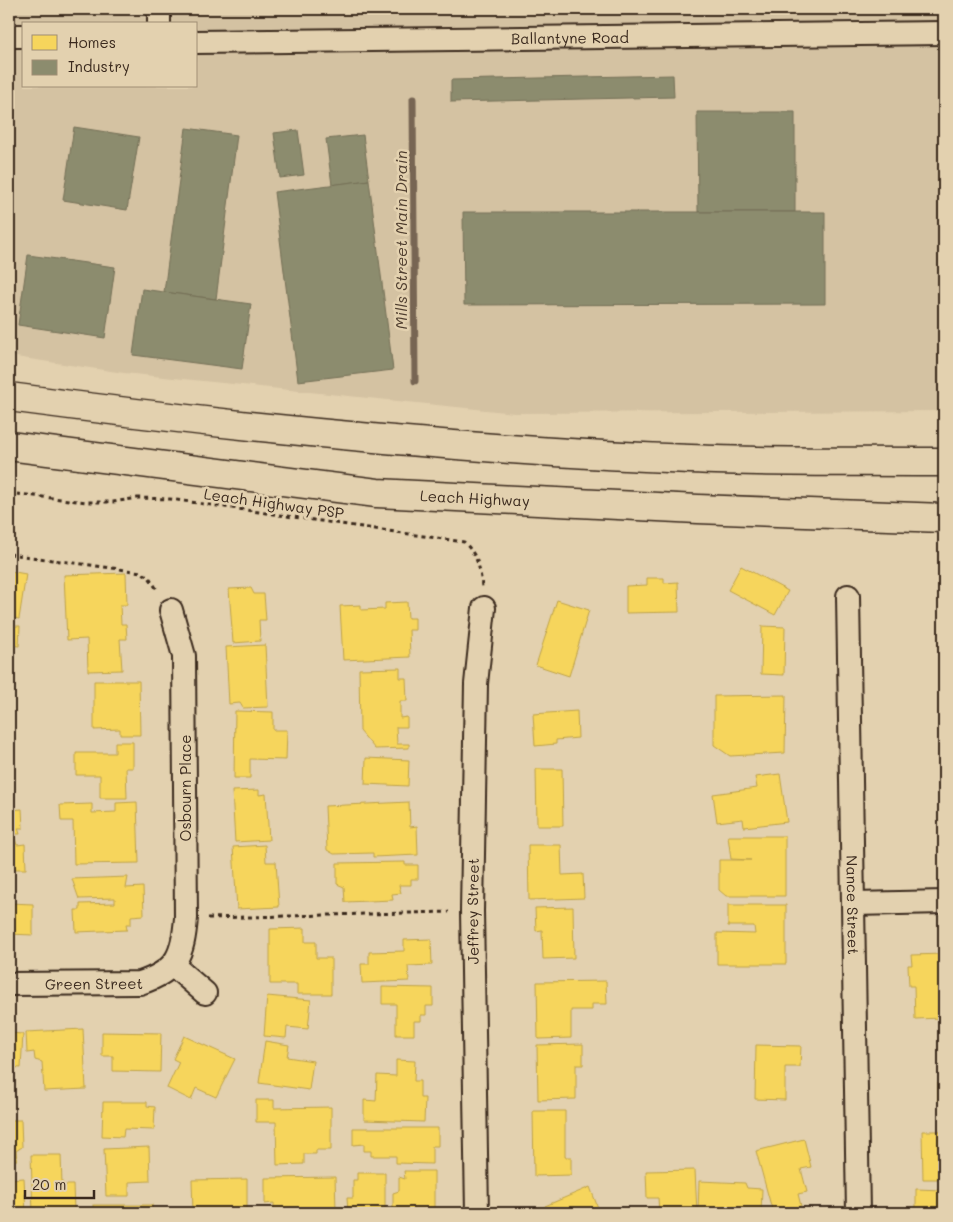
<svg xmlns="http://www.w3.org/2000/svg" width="953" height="1222" font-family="Mali,sans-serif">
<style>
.built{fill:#d4c2a2;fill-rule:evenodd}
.homes{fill:#f6d55c;stroke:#bea249}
.industry{fill:#8c8c6e;stroke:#746f56}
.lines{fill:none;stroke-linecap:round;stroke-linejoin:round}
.stream{stroke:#776552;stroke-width:7}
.minor-casing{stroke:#3b2a1e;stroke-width:26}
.motorway-casing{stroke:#3b2a1e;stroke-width:31}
.path{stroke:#3b2a1e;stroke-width:3;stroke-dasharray:4 4;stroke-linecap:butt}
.minor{stroke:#e3d1af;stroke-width:22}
.motorway{stroke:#e3d1af;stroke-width:28}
.labels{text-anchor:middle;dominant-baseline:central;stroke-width:5;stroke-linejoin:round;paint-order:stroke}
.street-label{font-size:15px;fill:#3b2a1e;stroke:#e3d1af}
.water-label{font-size:16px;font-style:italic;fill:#4f3e2f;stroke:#e3d1af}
</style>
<rect width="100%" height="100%" fill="#e3d1af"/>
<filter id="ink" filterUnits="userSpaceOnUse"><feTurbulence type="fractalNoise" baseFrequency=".02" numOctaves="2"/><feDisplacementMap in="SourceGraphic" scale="10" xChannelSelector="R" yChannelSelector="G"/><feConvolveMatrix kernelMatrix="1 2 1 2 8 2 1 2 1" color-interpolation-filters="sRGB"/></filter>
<g filter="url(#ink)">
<path class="built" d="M9,9H944V411L515,413L124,373L9,356ZM24,24H196V86H24Z"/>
<g class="homes">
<path d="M741,566L788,591L775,615L728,590Z"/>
<path d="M9,571L26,574L19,619L9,617Z"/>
<path d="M126,573L127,605H120L121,624H126L127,639H120L122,670L88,671L87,639L67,640L64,575Z"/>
<path d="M647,578H664V583L678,582L679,612L626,613V586L647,585Z"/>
<path d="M251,588L254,594H264L266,620H259L260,641L233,643L229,589Z"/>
<path d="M557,600L589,610L569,676L536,665Z"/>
<path d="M407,602L408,618H415V630H409L410,657L343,660L340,606L361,605V610L385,609V603Z"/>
<path d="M9,626H20L19,646L9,645Z"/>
<path d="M762,626L785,627L784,675L761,674Z"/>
<path d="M265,645L268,707L243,708L240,703L229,704L226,647Z"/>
<path d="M400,668V678H406L407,701H400V718L407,717V727H396L397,744H409V748L375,749L360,731L359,669Z"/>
<path d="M94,681H139L140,735H120V729L94,730Z"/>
<path d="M786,695L785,753L730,756L714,745V696Z"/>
<path d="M235,711L273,712V730H287L286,760L250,759V778H234Z"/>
<path d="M577,711L578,738L556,740V744L535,746L533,714Z"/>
<path d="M115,742H133V768H126L127,798H100V775H76V753H115Z"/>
<rect x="9" y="758" width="3" height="40"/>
<path d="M366,758L409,760L408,786L365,784Z"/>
<path d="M536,769H562L563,826H537Z"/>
<path d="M780,774L787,822L744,827L743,819L717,822L713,794L757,788L755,777Z"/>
<path d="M259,790V795L266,794L269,840L235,842L232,791Z"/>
<path d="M137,802L139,863L74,864L73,821H61L60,805L92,804V813L116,812V803Z"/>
<path d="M409,802L410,827L417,826L418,855L373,857V853L334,854L327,850L325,806Z"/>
<path d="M22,809L23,828H18L20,834H9V810Z"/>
<path d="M728,836H785V896H726L719,890V860H751L731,859Z"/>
<path d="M9,839H15L17,845L25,844L26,869H9Z"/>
<path d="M265,845L266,862H276L279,907L237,909L233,847Z"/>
<path d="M528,845H561L562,875L583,874L584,898L529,900Z"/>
<path d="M405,862V865H418V879H411V885H399L401,893L392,894L393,900L345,902L344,887L337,884V863Z"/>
<path d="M128,877L126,888L143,887L144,915L131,916V924H126L127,930L76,932L75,910H80V904L115,903V898L79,899L72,879Z"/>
<path d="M9,903L33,904V935L9,934Z"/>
<path d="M728,905H786V964H717V933L755,934L754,926H728Z"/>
<path d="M573,907L574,958L543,959L542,930L536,931L535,908Z"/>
<path d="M305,928V942H316V958H331V994H297V984H270V929Z"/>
<path d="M431,939L432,965L408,966L409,981L362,983L361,964H369V952L404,951V940Z"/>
<path d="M944,954V1018L915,1019L914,986H909L908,965H912L911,955Z"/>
<path d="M606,981L607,1004H592V1010H571V1038L538,1039L537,982Z"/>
<path d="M382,987L433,988V1006H426V1015H421V1021H414V1035H396V1004H382Z"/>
<path d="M267,996L311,1000L308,1029L287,1027L286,1038L264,1036Z"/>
<path d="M83,1029L86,1089L44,1091L42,1062L35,1060L34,1052L27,1053L26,1032Z"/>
<path d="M102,1032L161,1033L160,1072L113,1071V1056H102Z"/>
<path d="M9,1033L23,1034L21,1068L9,1067Z"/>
<path d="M184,1036L235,1059L216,1097L196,1088L191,1100L167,1088L179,1062L173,1059Z"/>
<path d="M265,1041L289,1045L287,1057L313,1061L309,1090L259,1083Z"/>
<path d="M583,1044V1065H576V1099L538,1100L537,1045Z"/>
<path d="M756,1045L801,1046L800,1067H785V1100L755,1099Z"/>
<path d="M396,1060L415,1061L414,1081H420V1098H425L424,1122L364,1120V1100L376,1101L377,1075L396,1076Z"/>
<path d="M938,1083L944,1084V1101H938Z"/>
<path d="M256,1100H274V1108L331,1107V1150H316V1154H304V1164L277,1165L276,1122H256Z"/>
<path d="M103,1102H147V1106L155,1107L154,1130L124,1129L123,1137L102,1136Z"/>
<path d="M533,1111H565V1157H571V1175L534,1176Z"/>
<path d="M9,1120H21L22,1147L16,1151L17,1160H9Z"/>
<path d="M353,1128H438V1146H432V1164L396,1163V1156H371V1151H364V1144L353,1145Z"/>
<path d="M922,1131H944V1179H923Z"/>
<path d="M804,1139L811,1167L801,1169L807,1192L798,1194L801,1206L773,1213L756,1151Z"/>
<path d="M149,1147L150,1181L129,1182V1196H106L104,1149Z"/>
<path d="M31,1155H61L62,1185H73L74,1210L88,1209V1213H33Z"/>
<path d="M695,1170L697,1213H659L658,1198H647L646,1171Z"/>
<path d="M404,1171H434V1213H393V1193L399,1191V1177L405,1179Z"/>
<path d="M357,1173H385V1213H348L347,1198H353V1180H357Z"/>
<path d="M335,1177L336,1210L274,1213V1203L265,1204V1178Z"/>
<path d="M24,1178L26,1213H9V1179Z"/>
<path d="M247,1179V1210H216V1213H193L192,1180Z"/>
<path d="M699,1181L745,1183L747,1188L762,1189L761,1213H698Z"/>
<path d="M590,1187L600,1213H548L545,1206Z"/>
<path d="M916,1189L942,1190V1213H916Z"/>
<rect x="93" y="1205" width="59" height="8"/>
</g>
<g class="industry">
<path d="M673,75L674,97L451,102V80Z"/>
<path d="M697,112H795V212H698Z"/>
<path d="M74,127L139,137L127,210L63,200Z"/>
<path d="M186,128L237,135L216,299L164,292Z"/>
<path d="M298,130L304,175L280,178L274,133Z"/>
<path d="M363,135L369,180L332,185L326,139Z"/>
<path d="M369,180L393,370L298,381L274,192Z"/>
<path d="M463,212H825V304L464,305Z"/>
<path d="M28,255L115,267L105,338L18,325Z"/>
<path d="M142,289L251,304L242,369L133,355Z"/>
</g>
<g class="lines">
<path class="stream" d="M413,99L415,381"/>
<g class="minor-casing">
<g id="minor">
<path d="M159,9V24"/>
<path d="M9,36H24"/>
<path id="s1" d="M196,42L944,33"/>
<path id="s2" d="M848,596L858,1213"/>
<path d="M854,904L944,902"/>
<path d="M174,966L205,993"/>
<path id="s3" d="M9,984L140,983C177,971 183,955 186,918L184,656L171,610"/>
<path id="s4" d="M477,1213L472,911L476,684L484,608"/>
</g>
</g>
<g class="motorway-casing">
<g id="motorway">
<path d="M9,397C234,427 462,450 690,459C774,463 859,461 944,462"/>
<path id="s5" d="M9,446L377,493L698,509L944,518"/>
</g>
</g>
<g class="path">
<path d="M9,493L86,502H113L138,498L170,499L464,542C478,556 480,568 482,587"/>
<path d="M9,554L141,572L149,577L158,591"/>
<path d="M208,918L449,912"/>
</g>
<use href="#minor" class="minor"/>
<use href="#motorway" class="motorway"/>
</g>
</g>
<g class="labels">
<g class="street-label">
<text stroke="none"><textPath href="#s1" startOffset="374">Ballantyne Road</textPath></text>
<text stroke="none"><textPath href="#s5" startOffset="469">Leach Highway</textPath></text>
<text transform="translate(274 503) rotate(8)">Leach Highway PSP</text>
<text transform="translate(185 788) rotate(-90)">Osbourn Place</text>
<text stroke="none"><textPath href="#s2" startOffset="309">Nance Street</textPath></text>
<text stroke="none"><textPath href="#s4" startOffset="302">Jeffrey Street</textPath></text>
<text stroke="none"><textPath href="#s3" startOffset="85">Green Street</textPath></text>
</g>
<g class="water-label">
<text transform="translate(400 240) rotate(-90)">Mills Street Main Drain</text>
</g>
</g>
<rect width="953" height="1222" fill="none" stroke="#e3d1af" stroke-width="30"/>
<rect x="15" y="15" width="923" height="1192" fill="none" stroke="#3b2a1e" stroke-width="2" filter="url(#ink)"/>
<rect x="22" y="22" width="175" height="65" fill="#e3d1af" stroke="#a08e75"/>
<rect x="32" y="35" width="25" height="15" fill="#f6d55c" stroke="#a08e75"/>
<text x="68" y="48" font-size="15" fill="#3b2a1e">Homes</text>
<rect x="32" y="60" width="25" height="15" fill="#8c8c6e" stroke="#a08e75"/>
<text x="68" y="72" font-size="15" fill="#3b2a1e">Industry</text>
<path d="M25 1190v8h69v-8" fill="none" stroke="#3b2a1e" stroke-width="2.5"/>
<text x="32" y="1190" font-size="15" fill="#3b2a1e" stroke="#e3d1af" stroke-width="4" paint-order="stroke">20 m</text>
</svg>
